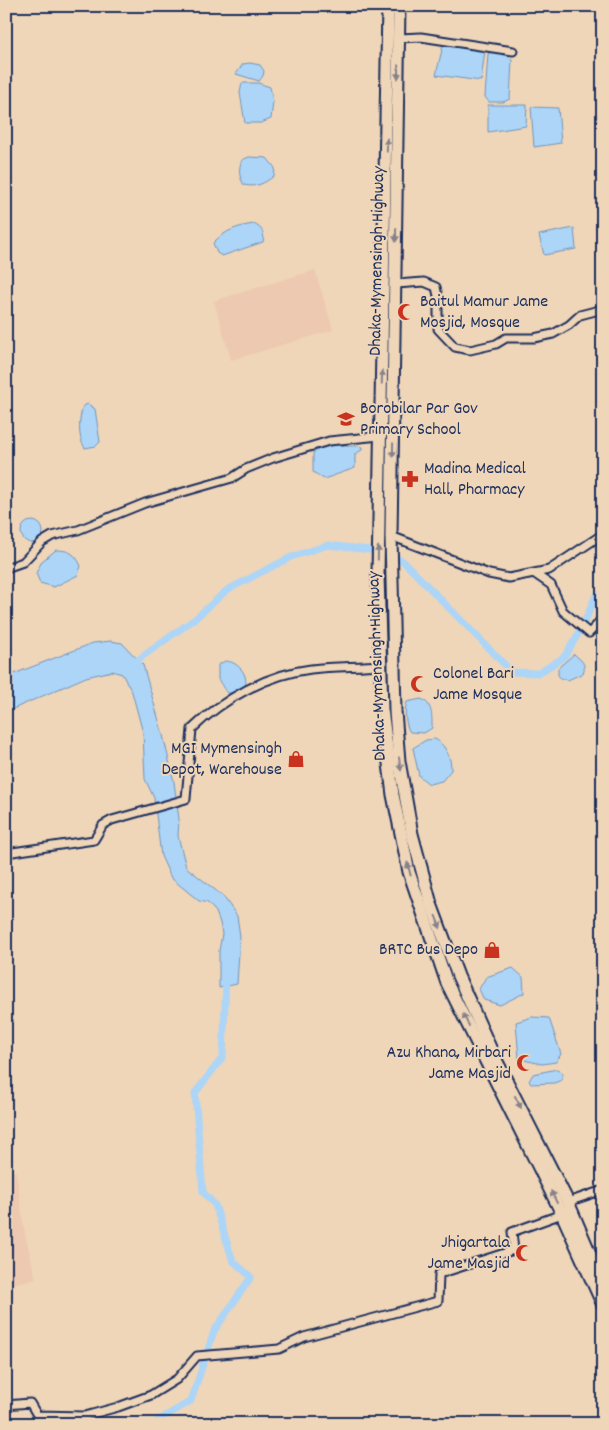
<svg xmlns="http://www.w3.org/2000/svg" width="609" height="1430" font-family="Dekko,sans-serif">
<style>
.built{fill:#ecc9b0}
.water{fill:#acd5f7;stroke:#7293ba}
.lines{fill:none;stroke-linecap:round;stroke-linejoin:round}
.canal{stroke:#acd5f7;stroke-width:7}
.minor-casing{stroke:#1b2f5e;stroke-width:11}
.trunk-casing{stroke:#1b2f5e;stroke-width:15}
.minor{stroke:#f0d6b8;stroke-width:7}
.trunk{stroke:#f0d6b8;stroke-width:11}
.oneway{fill:#86828b}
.labels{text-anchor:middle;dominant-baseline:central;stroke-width:4;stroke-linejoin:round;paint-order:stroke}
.street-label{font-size:18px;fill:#1b2f5e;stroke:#f0d6b8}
.poi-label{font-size:18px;fill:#1b2f5e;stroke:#f0d6b8;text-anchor:start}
</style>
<rect width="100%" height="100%" fill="#f0d6b8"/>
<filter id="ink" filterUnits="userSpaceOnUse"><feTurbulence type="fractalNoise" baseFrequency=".02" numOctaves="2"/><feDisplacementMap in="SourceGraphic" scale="10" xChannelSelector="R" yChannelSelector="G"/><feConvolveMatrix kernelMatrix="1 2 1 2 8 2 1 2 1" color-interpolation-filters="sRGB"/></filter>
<g filter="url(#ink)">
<g class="built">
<path d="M315,270L333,330L231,360L214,301Z"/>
<path d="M6,1170L16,1172L25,1234L36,1279L6,1285Z"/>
</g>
<g class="water">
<path d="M444,41L485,50L481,81L436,75Z"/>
<path d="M493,51H502L512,60L510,99L503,102H489L485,97L488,54Z"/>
<path d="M250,63L260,65L264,71L263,76L259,81L236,74L243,64Z"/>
<path d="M242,83H258L270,87L273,101L271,119L261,123H245L240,93Z"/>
<path d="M488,105H527L526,126L488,132Z"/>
<path d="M531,107L558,108L561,143L534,147Z"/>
<path d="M249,157L267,158L275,168L274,176C265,183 256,188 244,185C239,177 238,169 242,160Z"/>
<path d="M254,224C262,228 265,233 263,242L222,256L217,253L213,243C224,231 238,226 254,224Z"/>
<path d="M574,228L576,249L544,255L539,235Z"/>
<path d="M88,404L95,409L100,442L96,446L85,448C77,437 79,418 83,406Z"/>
<path d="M338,443C346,449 353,444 362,447V450L355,454V468L324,479L313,472V453L325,445Z"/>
<circle cx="32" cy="532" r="11"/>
<path d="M56,550C69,550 75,553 81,566L78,575L54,587L40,583L36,573L42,561Z"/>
<path d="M111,641L122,643L143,665L163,735L174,782L179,819L178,836L186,867L223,896L237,916L240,936L237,984L219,988V951L222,934L220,923L216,912L208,903L199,901L171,878L161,856L154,798L145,779L143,733L132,692L122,674L112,671L86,677L6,712V677L93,643Z"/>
<path d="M574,654C581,660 587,664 583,673L568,680L561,679L558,675V668Z"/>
<path d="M225,661C237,661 249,674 245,686L233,694L226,692L218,679V665Z"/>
<path d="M421,699C433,703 432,718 432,728L424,733L410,732C405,725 404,710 407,702Z"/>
<path d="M435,739C445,744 452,759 451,770L442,781L429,784L419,776L413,748L426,740Z"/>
<path d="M513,968L523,977L524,993L500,1005L484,1000L479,989L486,977Z"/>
<path d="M532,1017L549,1018L561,1054L556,1062L542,1064L519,1059L516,1022Z"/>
<path d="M557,1069L563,1073L562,1080L554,1083L531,1084L529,1081L533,1074Z"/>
</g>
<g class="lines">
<g class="canal">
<path d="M132,664L196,618L227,590L291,557L328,545L386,552L403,561L512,672L539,673L564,657L582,628L595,597L603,592"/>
<path d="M601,814L603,821"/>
<path d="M152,1424L191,1401L214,1331L251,1277L233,1261L215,1205L203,1192L195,1093L223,1057L226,977"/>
</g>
<g class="minor-casing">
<g id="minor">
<path d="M399,38L421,37L513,51"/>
<path d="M396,284L424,282L436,287L438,296V329L455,347L470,350L496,344L506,338H534L553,334L569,325L580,315L603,309"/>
<path d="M391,536L489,574L509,578L549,570L603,534"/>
<path d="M6,568L23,562L42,542L52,536L78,530L145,503L232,478L246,469L273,458L329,441L380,436"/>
<path d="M535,574L551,585L563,611L589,633L597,625L603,616"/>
<path d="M6,853L94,840L103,825L112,820L186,799L192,729C223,699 268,674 311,669C334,666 357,667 380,665"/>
<path d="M568,1202L603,1190"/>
<path d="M6,1405L30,1403L37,1415L85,1416L118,1407L151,1395L177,1379L197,1356L279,1349L304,1337L438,1301L439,1274L514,1250L512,1232L562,1214"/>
</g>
</g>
<g class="trunk-casing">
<g id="trunk">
<path d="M388,6L378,575L382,709L393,795L409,872L447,983L562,1214L603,1305"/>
<path d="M399,6L391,536L395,711L399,761L412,834L431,904L458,976L492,1052L568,1202L603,1284"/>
</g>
</g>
<use href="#minor" class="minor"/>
<use href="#trunk" class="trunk"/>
</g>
<defs><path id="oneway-solid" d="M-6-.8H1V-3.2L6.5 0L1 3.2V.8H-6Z" transform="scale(1.25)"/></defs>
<g class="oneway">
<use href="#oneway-solid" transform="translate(398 72) rotate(91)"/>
<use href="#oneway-solid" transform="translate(387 145) rotate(-89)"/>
<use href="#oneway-solid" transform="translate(396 235) rotate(91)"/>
<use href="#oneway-solid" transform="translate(382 377) rotate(-88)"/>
<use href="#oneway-solid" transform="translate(393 450) rotate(91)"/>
<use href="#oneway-solid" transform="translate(378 553) rotate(-89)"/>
<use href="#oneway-solid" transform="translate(400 764) rotate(81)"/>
<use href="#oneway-solid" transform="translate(409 869) rotate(-104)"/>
<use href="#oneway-solid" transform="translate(438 922) rotate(69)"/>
<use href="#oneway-solid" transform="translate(466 1020) rotate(-116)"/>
<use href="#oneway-solid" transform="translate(518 1102) rotate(63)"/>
<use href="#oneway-solid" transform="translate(554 1197) rotate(-116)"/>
</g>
</g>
<defs>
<g id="mosque-bare" transform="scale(1.35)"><path d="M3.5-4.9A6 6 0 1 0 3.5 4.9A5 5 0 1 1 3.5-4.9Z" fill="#c8321e" stroke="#f0d6b8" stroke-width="2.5" paint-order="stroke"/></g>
<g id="school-bare" transform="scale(1.35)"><path d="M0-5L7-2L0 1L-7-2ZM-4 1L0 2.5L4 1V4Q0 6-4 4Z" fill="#c8321e" stroke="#f0d6b8" stroke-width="2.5" paint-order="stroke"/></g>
<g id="pharmacy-bare" transform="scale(1.35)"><path d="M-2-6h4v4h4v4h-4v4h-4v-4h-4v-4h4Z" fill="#c8321e" stroke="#f0d6b8" stroke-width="2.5" paint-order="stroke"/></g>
<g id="shop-bare" transform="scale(1.35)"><path d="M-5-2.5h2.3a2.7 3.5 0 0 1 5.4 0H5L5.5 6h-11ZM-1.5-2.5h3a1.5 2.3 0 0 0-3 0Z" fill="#c8321e" stroke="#f0d6b8" stroke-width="2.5" paint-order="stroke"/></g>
</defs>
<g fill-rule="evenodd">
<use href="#mosque-bare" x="406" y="312"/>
<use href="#school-bare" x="346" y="419"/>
<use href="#pharmacy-bare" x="410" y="479"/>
<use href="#mosque-bare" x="419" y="684"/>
<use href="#shop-bare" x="296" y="759"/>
<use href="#shop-bare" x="492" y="950"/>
<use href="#mosque-bare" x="525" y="1063"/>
<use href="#mosque-bare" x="524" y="1253"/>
</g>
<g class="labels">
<g class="street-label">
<text transform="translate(378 261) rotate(-89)">Dhaka-Mymensingh Highway</text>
<text transform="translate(378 666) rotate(-92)">Dhaka-Mymensingh Highway</text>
</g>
<g class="poi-label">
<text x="420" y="302">Baitul Mamur Jame<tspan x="420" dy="21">Mosjid, Mosque</tspan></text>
<text x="360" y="409">Borobilar Par Gov<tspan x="360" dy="21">Primary School</tspan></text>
<text x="424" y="469">Madina Medical<tspan x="424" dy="21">Hall, Pharmacy</tspan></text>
<text x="433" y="674">Colonel Bari<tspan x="433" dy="21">Jame Mosque</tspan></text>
<text x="282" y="749" text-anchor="end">MGI Mymensingh<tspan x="282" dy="21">Depot, Warehouse</tspan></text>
<text x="478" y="950" text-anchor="end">BRTC Bus Depo</text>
<text x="511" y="1053" text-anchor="end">Azu Khana, Mirbari<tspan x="511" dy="21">Jame Masjid</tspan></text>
<text x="510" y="1243" text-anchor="end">Jhigartala<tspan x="510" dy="21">Jame Masjid</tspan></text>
</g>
</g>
<rect width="609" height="1430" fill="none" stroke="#f0d6b8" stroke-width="25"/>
<rect x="12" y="12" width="584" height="1405" fill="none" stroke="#1b2f5e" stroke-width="2" filter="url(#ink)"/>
</svg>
